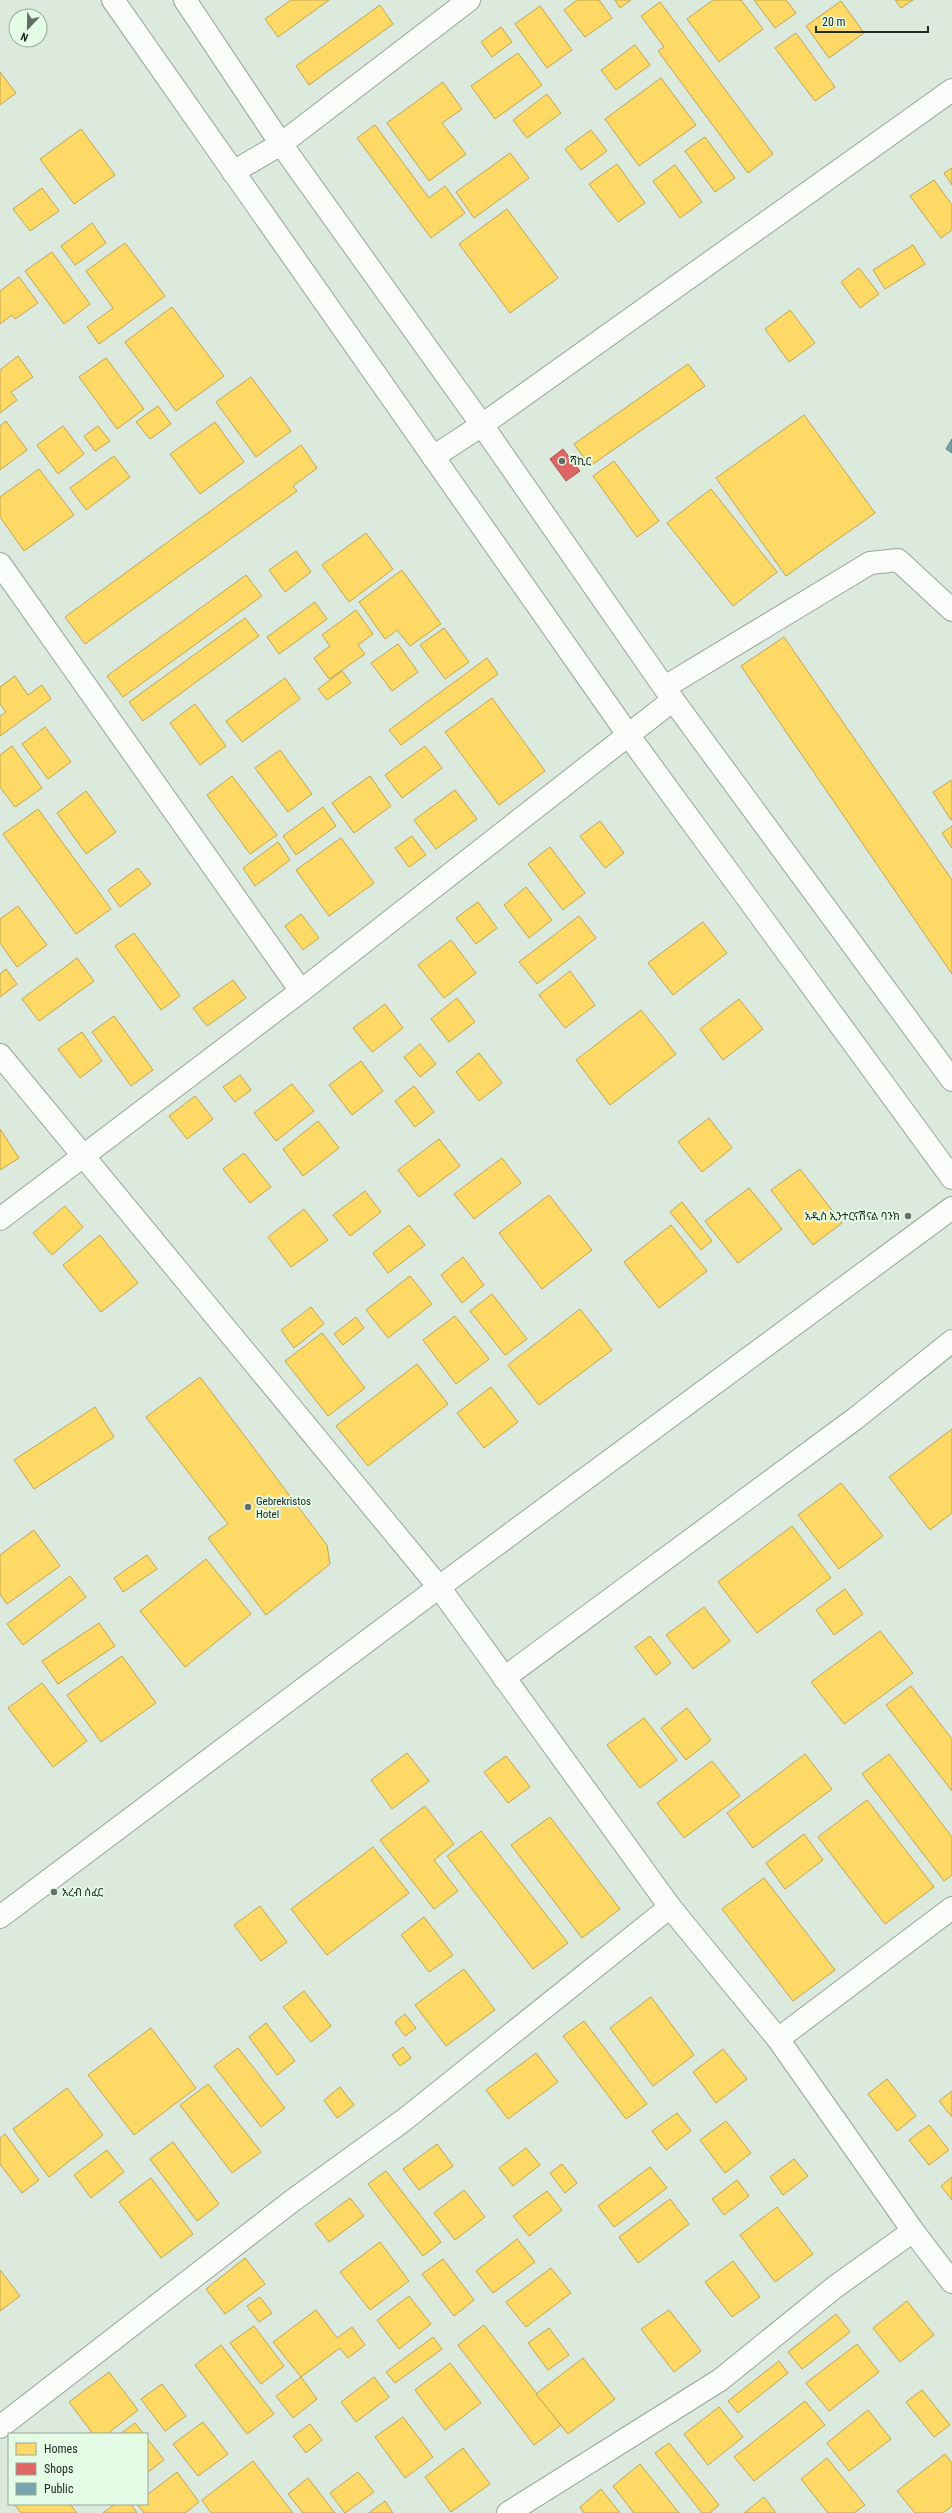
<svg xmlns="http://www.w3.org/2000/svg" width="952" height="2513" font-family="'Roboto Condensed','Noto Sans Ethiopic',sans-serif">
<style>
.homes{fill:#ffd966;stroke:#bda552}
.shops{fill:#e06666;stroke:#a75452}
.public{fill:#76a5af;stroke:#5d8085}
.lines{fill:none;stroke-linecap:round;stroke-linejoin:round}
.service-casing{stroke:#99a39a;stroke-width:24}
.minor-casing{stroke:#99a39a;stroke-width:24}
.tertiary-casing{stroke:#99a39a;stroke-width:24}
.service{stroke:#fafcfa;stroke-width:22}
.minor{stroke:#fafcfa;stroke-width:22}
.tertiary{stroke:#fafcfa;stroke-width:22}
.poi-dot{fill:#636e64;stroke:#e4fbe5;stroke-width:1.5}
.labels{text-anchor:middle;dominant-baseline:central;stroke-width:4;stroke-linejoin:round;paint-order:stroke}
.poi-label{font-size:11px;fill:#222b23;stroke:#e4fbe5;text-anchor:start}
</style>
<rect width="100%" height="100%" fill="#dce9dd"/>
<g class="homes">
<path d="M291,0H329L278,37L265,19Z"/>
<path d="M577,0H599L612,18L585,37L564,10Z"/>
<path d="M615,0H631L620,8Z"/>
<path d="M713,0H741L763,29L719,62L687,19Z"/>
<path d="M754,0H786L796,13L775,28Z"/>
<path d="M895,0H913L901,8Z"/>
<path d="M841,1L864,33L829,58L806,26Z"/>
<path d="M660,2L773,154L748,173L658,51L664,47L641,16Z"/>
<path d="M380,5L393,24L309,85L296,66Z"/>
<path d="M540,6L572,50L547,68L515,24Z"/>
<path d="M501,27L512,42L492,57L481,42Z"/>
<path d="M796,33L835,87L815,101L775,48Z"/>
<path d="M635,45L650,65L616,90L601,70Z"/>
<path d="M518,53L542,85L495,119L471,86Z"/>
<path d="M0,72L16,93L0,105Z"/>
<path d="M661,78L696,125L639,166L605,119Z"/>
<path d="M443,82L462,109L442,123L466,154L429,181L387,123Z"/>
<path d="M547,94L561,113L527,138L513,120Z"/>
<path d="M375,125L429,198L445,186L465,213L431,238L357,138Z"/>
<path d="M81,129L115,175L74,204L40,159Z"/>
<path d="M591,130L607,151L581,170L565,149Z"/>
<path d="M705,137L735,178L715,192L685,151Z"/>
<path d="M510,153L529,178L474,218L456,192Z"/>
<path d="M617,164L645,203L618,222L589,184Z"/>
<path d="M675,165L702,202L680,218L653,181Z"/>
<path d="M952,168V185L944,173Z"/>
<path d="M934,180L952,205V230L941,238L910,196Z"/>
<path d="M42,188L59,211L30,231L13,209Z"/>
<path d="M507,209L558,278L510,313L459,244Z"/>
<path d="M92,223L106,243L75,265L61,246Z"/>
<path d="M125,243L165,296L99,344L87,327L113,308L86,271Z"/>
<path d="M913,245L925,264L885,289L873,270Z"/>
<path d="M52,252L90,304L64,324L25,271Z"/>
<path d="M859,268L879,294L860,308L841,282Z"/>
<path d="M19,277L38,303L15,319L12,315L0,324V291Z"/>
<path d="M172,307L224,376L176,411L125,342Z"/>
<path d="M790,310L815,343L789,362L765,329Z"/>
<path d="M18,356L33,377L11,392L17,400L0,413V370Z"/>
<path d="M106,358L144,409L117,429L79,377Z"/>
<path d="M688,364L705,386L590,466L574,444Z"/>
<path d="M251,377L291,431L256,457L216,402Z"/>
<path d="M158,406L171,424L150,439L136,422Z"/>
<path d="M804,415L875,513L786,576L716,478Z"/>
<path d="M6,421L27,450L0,470V426Z"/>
<path d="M215,422L244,462L200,494L170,454Z"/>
<path d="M63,426L84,454L58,474L37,445Z"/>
<path d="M98,426L110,441L95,451L84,436Z"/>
<path d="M301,445L317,468L293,486L297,491L85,644L65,617Z"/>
<path d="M114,456L130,477L86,510L70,488Z"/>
<path d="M614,461L659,521L637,537L593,476Z"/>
<path d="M39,469L74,515L24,551L0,517V497Z"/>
<path d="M711,489L777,572L733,606L667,523Z"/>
<path d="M366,533L393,569L349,602L322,565Z"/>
<path d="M296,551L311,572L285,592L269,570Z"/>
<path d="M402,570L441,624L410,646L397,630L385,639L359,602Z"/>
<path d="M246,575L262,596L123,697L107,676Z"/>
<path d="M315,602L327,619L279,654L267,637Z"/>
<path d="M356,610L373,634L358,645L365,654L329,679L314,658L330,646L322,635Z"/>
<path d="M245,618L259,636L143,721L129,702Z"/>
<path d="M444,628L469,662L445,679L420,645Z"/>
<path d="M784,637L952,880V974L741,666Z"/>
<path d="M398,644L418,672L392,691L371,663Z"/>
<path d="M487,658L498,674L401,745L389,730Z"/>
<path d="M342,671L351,683L327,700L318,689Z"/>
<path d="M15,676L28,695L42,685L51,699L0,736V716L6,712L0,704V687Z"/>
<path d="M285,678L300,699L242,742L226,721Z"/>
<path d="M492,698L545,771L499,805L445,732Z"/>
<path d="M195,704L226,746L200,765L170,723Z"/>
<path d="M45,727L71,762L48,779L22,744Z"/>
<path d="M12,746L42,788L15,807L0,787V755Z"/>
<path d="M425,746L442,768L402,798L385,775Z"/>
<path d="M280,750L312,794L288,812L255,768Z"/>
<path d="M232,776L277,835L250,854L207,795Z"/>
<path d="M370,776L391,806L354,833L332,803Z"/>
<path d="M952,780V819L951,820L933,792Z"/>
<path d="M455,790L477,819L436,849L414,820Z"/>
<path d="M86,791L116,832L86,854L57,813Z"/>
<path d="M323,807L336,826L296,855L283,836Z"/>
<path d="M38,809L111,909L76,934L3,834Z"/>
<path d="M600,821L624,853L605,868L580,836Z"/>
<path d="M952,826V848L942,833Z"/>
<path d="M412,836L426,855L409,867L395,848Z"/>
<path d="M341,838L374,883L329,916L296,870Z"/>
<path d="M278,842L290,860L255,886L243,868Z"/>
<path d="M550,847L585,893L563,910L528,864Z"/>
<path d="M138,868L151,884L120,907L108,890Z"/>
<path d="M526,887L552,920L529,938L504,905Z"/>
<path d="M478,902L497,928L476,944L456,918Z"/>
<path d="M18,906L47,945L17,967L0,943V919Z"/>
<path d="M301,914L319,938L303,950L285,926Z"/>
<path d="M579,916L596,938L537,984L519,962Z"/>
<path d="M703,922L727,953L673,995L648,963Z"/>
<path d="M134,933L180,996L161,1010L115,946Z"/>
<path d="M451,940L476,973L444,998L418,965Z"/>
<path d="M77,958L94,981L39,1021L22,999Z"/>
<path d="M6,969L17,984L0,997V974Z"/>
<path d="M570,971L595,1005L565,1028L539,995Z"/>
<path d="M233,980L246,998L207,1026L193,1008Z"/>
<path d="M457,998L475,1022L449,1042L431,1019Z"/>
<path d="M739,999L763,1029L723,1060L700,1029Z"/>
<path d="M385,1004L403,1028L372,1052L353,1028Z"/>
<path d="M641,1010L676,1054L610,1105L576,1060Z"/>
<path d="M114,1016L153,1070L131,1086L92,1032Z"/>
<path d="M82,1032L102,1061L80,1078L58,1049Z"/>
<path d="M420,1044L436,1064L420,1077L404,1057Z"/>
<path d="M479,1053L502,1083L479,1101L456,1072Z"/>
<path d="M361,1061L383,1091L352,1115L329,1085Z"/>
<path d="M240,1075L251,1090L235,1102L223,1087Z"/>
<path d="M292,1084L314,1111L276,1141L254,1113Z"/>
<path d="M414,1086L434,1112L415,1127L395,1101Z"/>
<path d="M195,1096L213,1119L187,1139L169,1116Z"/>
<path d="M709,1118L732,1148L702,1172L678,1142Z"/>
<path d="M318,1121L339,1148L303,1176L283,1149Z"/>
<path d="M0,1129L19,1158L0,1170Z"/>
<path d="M439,1139L460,1166L419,1197L398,1170Z"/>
<path d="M244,1153L271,1187L250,1203L223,1169Z"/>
<path d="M502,1158L521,1183L474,1219L454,1194Z"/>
<path d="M800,1169L842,1223L813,1245L771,1190Z"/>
<path d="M749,1188L782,1229L738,1263L705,1221Z"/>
<path d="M365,1191L381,1212L350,1236L333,1215Z"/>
<path d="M549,1195L592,1250L542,1289L499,1233Z"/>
<path d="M682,1202L712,1241L701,1250L670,1212Z"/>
<path d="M65,1206L83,1227L52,1255L33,1233Z"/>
<path d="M304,1209L328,1240L291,1267L268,1237Z"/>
<path d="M409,1225L425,1245L388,1273L373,1253Z"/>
<path d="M671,1225L707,1271L659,1308L624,1262Z"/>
<path d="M100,1235L138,1283L101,1312L63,1265Z"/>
<path d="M463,1257L484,1285L462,1303L441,1275Z"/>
<path d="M410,1276L432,1304L388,1338L366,1310Z"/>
<path d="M492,1294L527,1339L505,1355L470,1311Z"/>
<path d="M311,1307L324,1324L294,1348L281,1330Z"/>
<path d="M580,1309L612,1350L539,1405L508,1365Z"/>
<path d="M455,1316L489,1359L456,1384L423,1340Z"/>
<path d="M356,1317L364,1328L343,1345L334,1334Z"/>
<path d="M322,1333L365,1388L328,1416L285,1361Z"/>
<path d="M417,1364L448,1404L368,1466L336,1426Z"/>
<path d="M200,1377L327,1545L330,1564L266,1615L208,1538L228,1524L146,1417Z"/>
<path d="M491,1387L518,1422L484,1448L457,1413Z"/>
<path d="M95,1407L114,1437L34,1489L14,1460Z"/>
<path d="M952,1429V1513L930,1530L889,1477Z"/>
<path d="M841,1483L883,1536L839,1569L798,1515Z"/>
<path d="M792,1526L831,1578L757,1633L718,1582Z"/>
<path d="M34,1530L60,1566L7,1604L0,1594V1555Z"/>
<path d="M147,1555L157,1569L123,1592L114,1578Z"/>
<path d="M206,1559L251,1614L185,1667L140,1611Z"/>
<path d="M70,1576L86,1597L23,1645L7,1624Z"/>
<path d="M845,1589L863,1614L834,1635L816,1610Z"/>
<path d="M704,1607L730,1641L693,1669L666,1635Z"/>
<path d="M99,1623L115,1646L58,1684L42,1661Z"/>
<path d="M880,1631L913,1673L844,1724L811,1682Z"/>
<path d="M650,1636L671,1663L656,1675L635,1647Z"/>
<path d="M122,1656L156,1703L101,1742L67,1695Z"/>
<path d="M42,1683L87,1741L53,1767L8,1708Z"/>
<path d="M911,1686L952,1739V1791L886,1705Z"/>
<path d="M687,1708L711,1740L686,1760L661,1728Z"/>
<path d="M644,1718L677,1760L640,1788L607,1745Z"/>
<path d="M407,1753L429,1781L392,1809L371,1780Z"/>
<path d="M805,1754L832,1789L753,1848L727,1813Z"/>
<path d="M889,1754L952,1837V1875L944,1881L862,1774Z"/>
<path d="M506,1756L530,1787L508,1803L484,1772Z"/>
<path d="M712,1761L740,1796L684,1838L657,1803Z"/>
<path d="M867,1800L934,1887L885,1924L818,1837Z"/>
<path d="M425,1806L454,1844L434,1860L458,1891L434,1909L380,1840Z"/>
<path d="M550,1817L620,1909L582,1938L511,1845Z"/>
<path d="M481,1831L568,1943L533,1969L447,1856Z"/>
<path d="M804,1834L823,1860L785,1889L766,1863Z"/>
<path d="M373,1847L409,1893L327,1955L291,1909Z"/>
<path d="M764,1878L835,1970L793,2001L722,1909Z"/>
<path d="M260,1906L287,1942L261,1961L234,1925Z"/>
<path d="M424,1917L453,1955L429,1972L401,1935Z"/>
<path d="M464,1969L495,2010L446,2046L415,2005Z"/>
<path d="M304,1991L331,2026L311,2042L283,2007Z"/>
<path d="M651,1997L694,2055L653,2086L610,2028Z"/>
<path d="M405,2014L416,2028L405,2036L395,2022Z"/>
<path d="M584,2021L647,2104L626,2119L563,2036Z"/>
<path d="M266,2023L295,2061L277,2075L249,2037Z"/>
<path d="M151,2028L196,2088L134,2135L88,2075Z"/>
<path d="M403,2047L411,2058L400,2066L392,2055Z"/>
<path d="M238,2048L285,2108L261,2127L214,2066Z"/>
<path d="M723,2049L747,2079L716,2103L693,2072Z"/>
<path d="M536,2053L558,2082L508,2119L486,2090Z"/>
<path d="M887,2079L916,2116L897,2131L868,2094Z"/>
<path d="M208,2084L261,2152L232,2173L180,2105Z"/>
<path d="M340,2087L354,2105L337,2118L324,2100Z"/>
<path d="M67,2088L103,2135L49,2177L13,2129Z"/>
<path d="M952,2091V2117L939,2101Z"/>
<path d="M677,2113L691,2131L666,2150L652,2131Z"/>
<path d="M726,2121L751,2153L725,2173L700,2140Z"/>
<path d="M929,2125L949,2150L929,2165L909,2140Z"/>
<path d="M5,2134L39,2180L22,2193L0,2164V2138Z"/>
<path d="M173,2142L219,2204L197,2221L150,2159Z"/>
<path d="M437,2144L453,2166L419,2190L403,2169Z"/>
<path d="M526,2148L540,2165L513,2186L499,2168Z"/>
<path d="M107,2150L124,2172L91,2198L74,2175Z"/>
<path d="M794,2159L808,2176L783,2195L770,2177Z"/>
<path d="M562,2164L577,2183L565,2193L550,2173Z"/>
<path d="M650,2167L667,2188L614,2227L598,2206Z"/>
<path d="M386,2171L441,2242L423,2256L368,2184Z"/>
<path d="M952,2177V2200L941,2186Z"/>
<path d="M151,2178L193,2234L161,2258L119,2202Z"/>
<path d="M737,2180L749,2196L724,2215L712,2199Z"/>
<path d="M464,2190L485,2217L455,2240L434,2213Z"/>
<path d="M547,2191L562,2210L529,2236L513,2216Z"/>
<path d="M350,2198L364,2216L329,2242L315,2224Z"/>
<path d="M670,2199L689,2224L638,2263L619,2237Z"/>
<path d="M777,2207L813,2254L775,2282L740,2235Z"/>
<path d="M517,2239L535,2262L493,2293L476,2271Z"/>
<path d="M380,2242L409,2281L370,2310L340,2272Z"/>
<path d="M245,2258L265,2284L225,2314L206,2289Z"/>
<path d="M443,2259L474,2300L454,2316L422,2274Z"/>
<path d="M733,2261L760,2297L732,2317L705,2282Z"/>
<path d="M551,2268L571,2293L526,2327L506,2302Z"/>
<path d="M0,2270L20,2296L0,2311Z"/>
<path d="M409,2296L431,2324L399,2349L377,2320Z"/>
<path d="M260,2297L272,2313L259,2322L247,2306Z"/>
<path d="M907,2301L934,2335L900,2362L873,2328Z"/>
<path d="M316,2310L337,2338L352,2327L365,2345L348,2358L340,2348L301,2377L273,2342Z"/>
<path d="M669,2310L701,2351L674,2372L641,2329Z"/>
<path d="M836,2314L850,2332L802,2369L788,2352Z"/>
<path d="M484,2325L561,2425L534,2445L458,2345Z"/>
<path d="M254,2326L284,2366L261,2384L230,2343Z"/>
<path d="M549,2328L569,2355L548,2370L528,2343Z"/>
<path d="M433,2337L442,2349L395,2383L386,2372Z"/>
<path d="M857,2344L879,2372L829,2411L806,2383Z"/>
<path d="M221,2345L274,2414L247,2434L195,2365Z"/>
<path d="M583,2358L615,2399L568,2434L536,2394Z"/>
<path d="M779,2361L788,2373L738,2413L728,2401Z"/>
<path d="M450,2363L481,2403L445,2430L415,2390Z"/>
<path d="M109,2372L138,2410L107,2434H93L69,2402Z"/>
<path d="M301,2377L317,2399L293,2418L276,2396Z"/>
<path d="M374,2377L389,2397L356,2422L341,2402Z"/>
<path d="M162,2384L186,2416L165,2431L141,2399Z"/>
<path d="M922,2390L950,2425L934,2437L906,2402Z"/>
<path d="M805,2401L825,2425L754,2481L734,2457Z"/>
<path d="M719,2407L743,2437L708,2465L684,2434Z"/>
<path d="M868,2410L891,2439L849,2471L827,2443Z"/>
<path d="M403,2417L433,2457L405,2478L375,2437Z"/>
<path d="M203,2422L228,2454L198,2476L173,2444Z"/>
<path d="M135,2423L144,2434H120Z"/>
<path d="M310,2424L322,2440L306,2453L293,2436Z"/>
<path d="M147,2438L164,2460L147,2473Z"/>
<path d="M669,2443L719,2505L710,2513H702L655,2453Z"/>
<path d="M463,2448L490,2484L451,2512L425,2477Z"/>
<path d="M945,2454L952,2463V2506L943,2513H915L897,2491Z"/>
<path d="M827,2458L865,2505L854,2513H828L801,2479Z"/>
<path d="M253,2461L293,2513H211L202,2500Z"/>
<path d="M640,2464L679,2513H634L613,2486Z"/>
<path d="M177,2472L199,2502L185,2513H144L137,2504H147V2495Z"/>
<path d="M358,2472L374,2492L345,2513L330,2493Z"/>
<path d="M308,2478L335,2513H303L288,2494Z"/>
<path d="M601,2489L620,2513H584L580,2507Z"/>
<path d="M764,2497L776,2513H744Z"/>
<path d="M385,2501L393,2513H369Z"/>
<path d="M14,2504H70L77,2513H21Z"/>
<path d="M115,2504H131L137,2513H103Z"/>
</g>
<path class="shops" d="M563,449L580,471L566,481L550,459Z"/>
<path class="public" d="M952,439V453L946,449Z"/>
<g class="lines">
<g class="service-casing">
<path id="service" d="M665,687L870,563L898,560L952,610"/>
</g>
<g class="minor-casing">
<g id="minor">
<path d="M233,172L281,144L469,0"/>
<path d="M433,457L482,425L952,90"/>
<path d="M0,564L301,991"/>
<path d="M0,1055L439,1587L670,1907L778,2039L913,2231L952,2282"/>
<path d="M0,1219L301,991L673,700"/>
<path d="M504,1678L856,1418L952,1341"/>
<path d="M778,2039L952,1908"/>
<path d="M0,2427L292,2201L404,2120L670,1907"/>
<path d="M508,2513L720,2380L835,2287L913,2231"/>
</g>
</g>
<g class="tertiary-casing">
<g id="tertiary">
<path d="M113,0L629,736L952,1178"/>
<path d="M185,0L281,144L482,425L673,700L952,1080"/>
<path d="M0,1917L439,1587L952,1208"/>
</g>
</g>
<use href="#service" class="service"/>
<use href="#minor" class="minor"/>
<use href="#tertiary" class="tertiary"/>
</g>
<g class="poi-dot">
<circle cx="562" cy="461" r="4"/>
<circle cx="908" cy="1216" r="4"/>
<circle cx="248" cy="1507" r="4"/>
<circle cx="54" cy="1892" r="4"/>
</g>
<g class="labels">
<g class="poi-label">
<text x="570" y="461">ሻኪር</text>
<text x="900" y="1216" text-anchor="end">አዲስ ኢንተርናሽናል ባንክ</text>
<text x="256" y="1501">Gebrekristos<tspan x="256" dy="13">Hotel</tspan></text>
<text x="62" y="1892">አረብ ሰፈር</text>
</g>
</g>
<rect x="8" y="2433" width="140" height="72" fill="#e4fbe5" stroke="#96a897"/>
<rect x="16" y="2443" width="20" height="12" fill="#ffd966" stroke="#96a897"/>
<text x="44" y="2453" font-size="12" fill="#222b23">Homes</text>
<rect x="16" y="2463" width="20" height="12" fill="#e06666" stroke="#96a897"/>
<text x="44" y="2473" font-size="12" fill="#222b23">Shops</text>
<rect x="16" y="2483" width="20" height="12" fill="#76a5af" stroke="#96a897"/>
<text x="44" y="2493" font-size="12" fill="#222b23">Public</text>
<g transform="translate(28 28) rotate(202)"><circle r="19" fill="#e4fbe5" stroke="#96a897"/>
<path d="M0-3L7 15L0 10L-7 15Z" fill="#636e64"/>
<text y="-6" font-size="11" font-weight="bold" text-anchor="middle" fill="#222b23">N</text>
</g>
<path d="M816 26v6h112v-6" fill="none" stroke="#222b23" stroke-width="2"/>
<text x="822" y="26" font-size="12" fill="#222b23" stroke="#e4fbe5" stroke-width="3" paint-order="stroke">20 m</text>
</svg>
